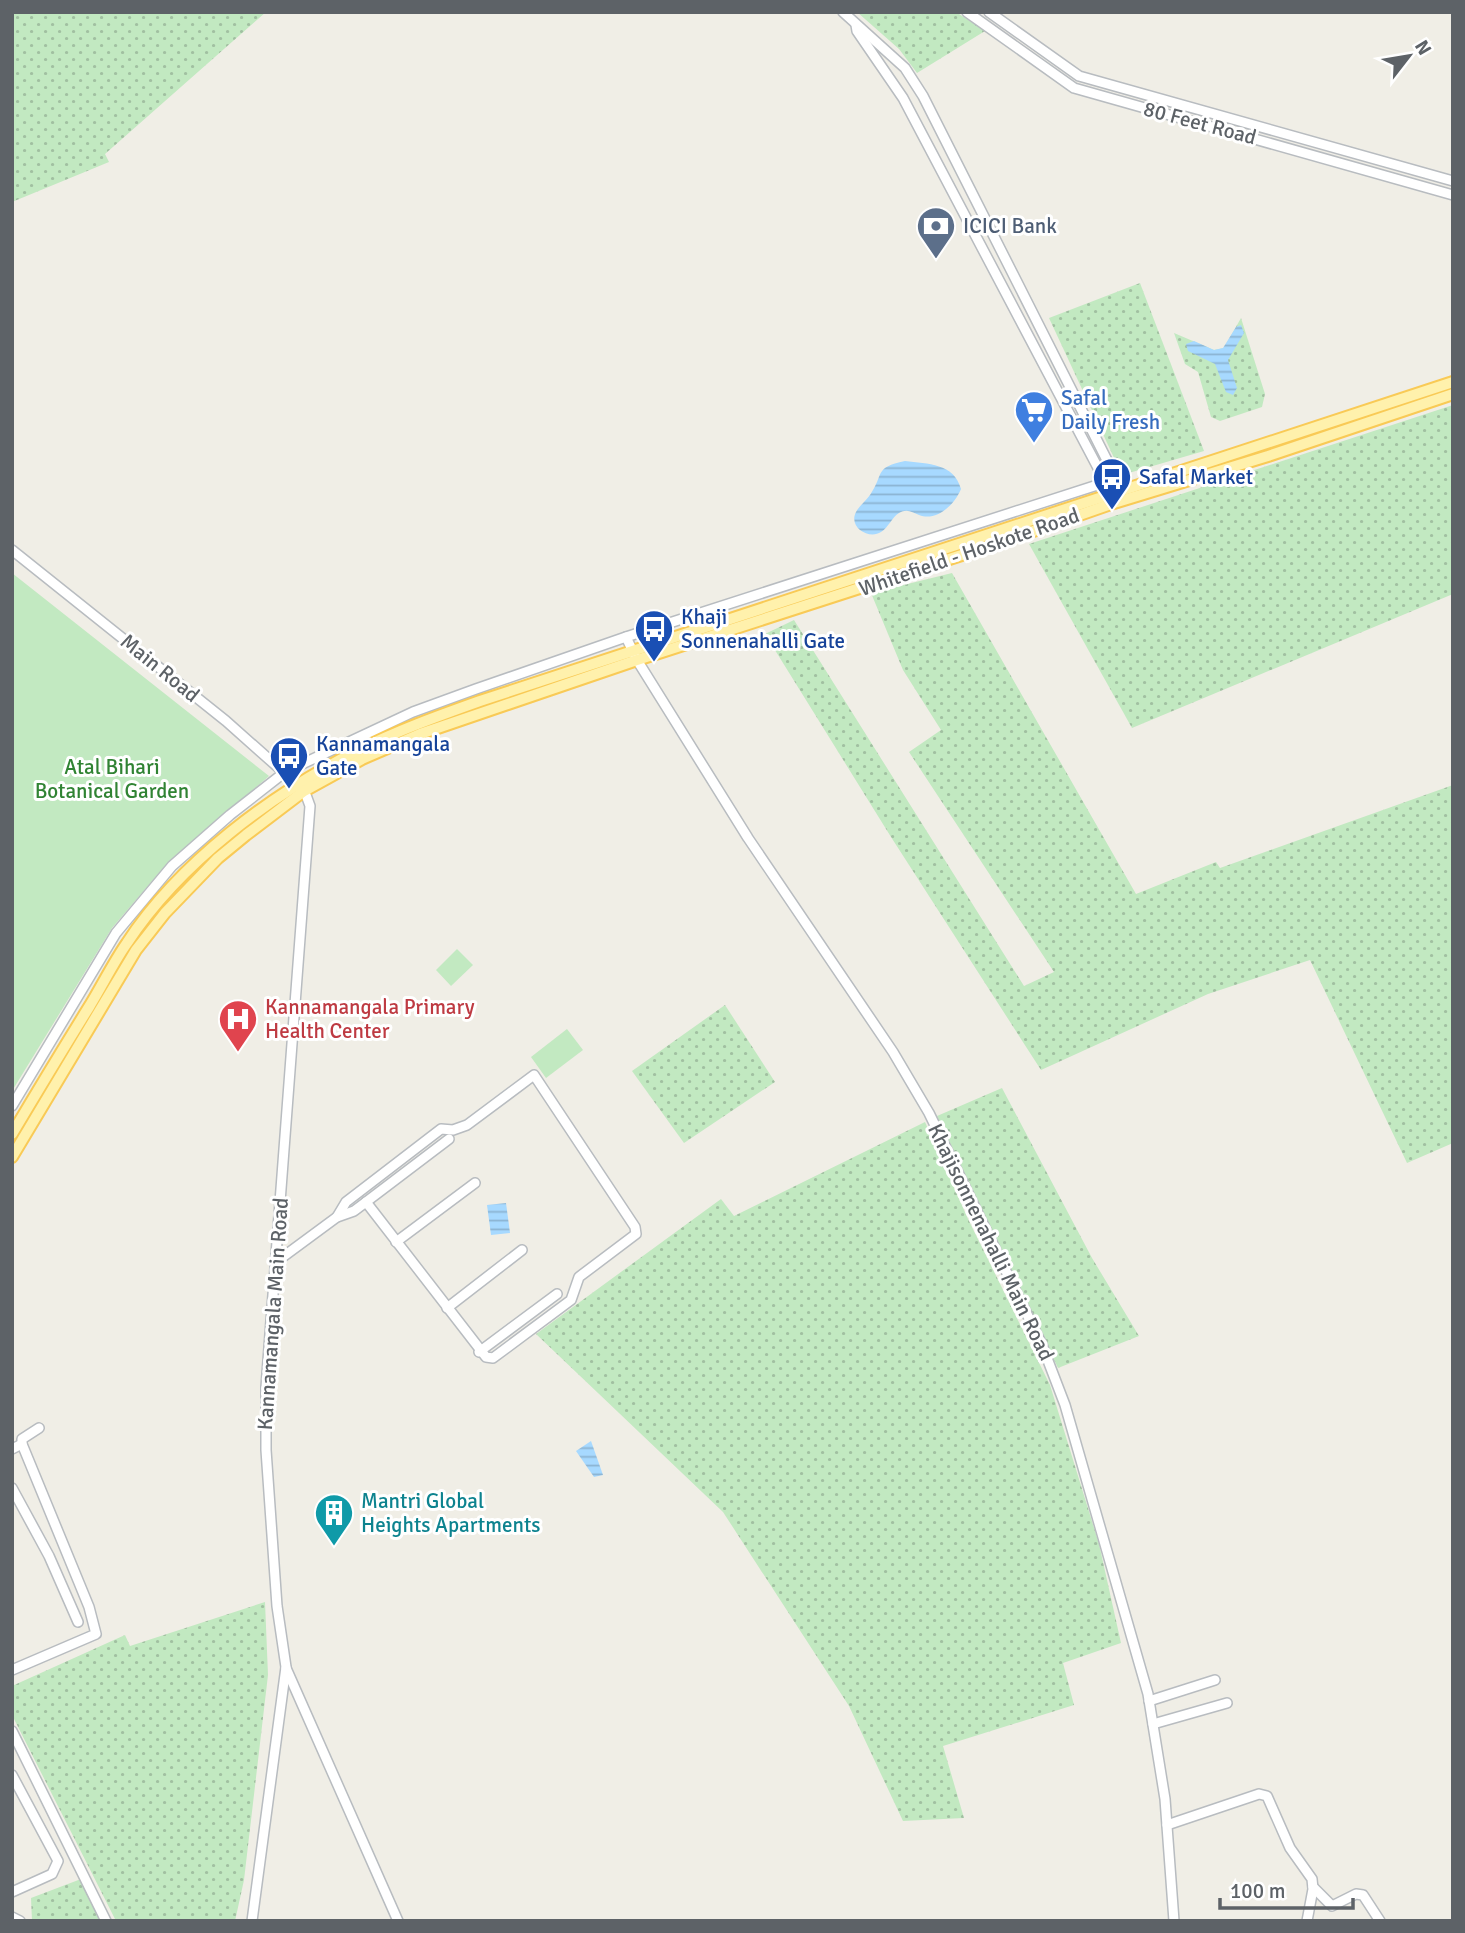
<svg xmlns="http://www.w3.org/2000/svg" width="1465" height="1933" font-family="Signika,sans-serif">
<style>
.grass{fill:url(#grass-dots)}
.park{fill:#c2e9c1}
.water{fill:url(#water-rules)}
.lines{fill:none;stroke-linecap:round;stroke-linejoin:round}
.minor-casing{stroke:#b8bcc0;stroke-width:12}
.major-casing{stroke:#f9ca56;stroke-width:14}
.minor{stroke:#fff;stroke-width:9}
.major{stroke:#fff1ac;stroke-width:10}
.labels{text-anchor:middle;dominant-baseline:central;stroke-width:6;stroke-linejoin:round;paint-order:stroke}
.street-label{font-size:21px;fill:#5d6267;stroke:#fff}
.service-label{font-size:21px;fill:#4e5e75;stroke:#fff;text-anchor:start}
.shop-label{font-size:21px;fill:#366cbe;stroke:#fff;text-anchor:start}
.transit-label{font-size:21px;fill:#164399;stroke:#fff;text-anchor:start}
.park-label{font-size:21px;fill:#308333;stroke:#fff}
.health-label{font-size:21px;fill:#be3a42;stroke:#fff;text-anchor:start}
.culture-label{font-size:21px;fill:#0d838f;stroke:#fff;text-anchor:start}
</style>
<defs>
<pattern id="grass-dots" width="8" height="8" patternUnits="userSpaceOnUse" patternTransform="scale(1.75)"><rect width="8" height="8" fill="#c2e9c1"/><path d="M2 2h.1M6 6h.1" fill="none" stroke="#a1c0a1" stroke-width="1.8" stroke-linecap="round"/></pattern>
<pattern id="water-rules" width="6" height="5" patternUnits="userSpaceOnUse" patternTransform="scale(1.75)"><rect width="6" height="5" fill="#a7d9ff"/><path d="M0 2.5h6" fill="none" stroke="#8bb3d2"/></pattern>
</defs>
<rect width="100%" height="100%" fill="#f0eee6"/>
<g class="grass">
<path d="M12,12H266L105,154L109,162L12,202Z"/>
<path d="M857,12H956L985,31L917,73L899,49Z"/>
<path d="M1140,283L1204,451L1122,475L1049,318Z"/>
<path d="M1241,318L1265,394L1262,407L1220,421L1211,417L1198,372L1185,364L1174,333L1214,350L1224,348Z"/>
<path d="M1453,405V594L1132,728L1029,544Z"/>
<path d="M952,573L1136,894L1216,862L1220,868L1453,785V1143L1407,1163L1310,960L1208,994L1041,1070L891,837L765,634L794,620L1024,986L1054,972L909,752L941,730L903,670L871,593Z"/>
<path d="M725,1005L775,1082L684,1143L632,1071Z"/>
<path d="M1002,1088L1092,1258L1139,1336L1058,1368L937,1116Z"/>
<path d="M925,1122L968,1219L1050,1385L1099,1544L1121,1643L1063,1663L1074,1705L943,1746L964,1818L903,1821L849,1706L723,1512L536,1334L721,1199L734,1216Z"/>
<path d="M265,1602L268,1675L244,1880L235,1921H116L12,1715V1686L125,1635L130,1646Z"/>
<path d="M81,1879L100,1921H32L31,1898Z"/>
</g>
<g class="park">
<path d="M12,573L269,776L165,866L112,928L12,1091Z"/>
<path d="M457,949L473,965L451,986L436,970Z"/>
<path d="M567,1029L583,1050L546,1078L531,1057Z"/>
</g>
<g class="water">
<path d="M1241,325L1244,333L1228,360L1237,388L1233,395L1226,392L1215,364L1188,351L1186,344L1194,341L1214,350L1223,348L1236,327Z"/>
<path d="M905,461C928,464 954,463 961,489C955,504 937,522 919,515C912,512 907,508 899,513C892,517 889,527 881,532C869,540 848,527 856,512C859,506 866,501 870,495C885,473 873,468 905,461Z"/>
<path d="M506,1203L510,1233L491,1235L487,1205Z"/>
<path d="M591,1441L603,1475L594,1477L576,1451Z"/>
</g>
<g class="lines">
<g class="minor-casing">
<g id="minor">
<path d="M843,12L905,68L923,96L1118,482"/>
<path d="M967,12L1074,88L1453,195"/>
<path d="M989,12L1079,76L1453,181"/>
<path d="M856,25L857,31L903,98L1107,485"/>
<path d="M12,550L226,721L298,785L306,795L310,806L266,1387V1450L277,1606L286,1667L252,1921"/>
<path d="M626,637L637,660L748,838L893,1052L929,1113L1042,1345L1065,1405L1148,1694L1165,1799L1174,1921"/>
<path d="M12,1106L116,933L172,866L230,815L285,772L413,712L476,689L626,637L1116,479"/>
<path d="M337,1217L346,1202L441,1129L453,1130L467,1125L534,1075L635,1227L636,1234L579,1277L571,1300L493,1358L486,1357L366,1202"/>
<path d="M396,1242L475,1183"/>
<path d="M276,1262L337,1217L354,1211L366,1202L449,1139"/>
<path d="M447,1308L522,1250"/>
<path d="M479,1352L557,1294"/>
<path d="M12,1449L22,1444"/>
<path d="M12,1488L49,1556L78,1622"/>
<path d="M286,1668L398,1921"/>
<path d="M12,1670L96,1634L89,1607L22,1444V1439L39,1428"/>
<path d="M1149,1701L1215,1680"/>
<path d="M1153,1724L1227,1703"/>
<path d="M12,1731L106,1921"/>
<path d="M12,1775L58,1861L52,1874L12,1892"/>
<path d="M1167,1825L1259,1794L1267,1796L1290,1848L1312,1879L1313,1889L1307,1921"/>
<path d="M1313,1887L1332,1906L1356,1894L1363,1895L1380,1921"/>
<path d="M12,1917L20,1921"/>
</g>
</g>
<g class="major-casing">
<g id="major">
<path d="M12,1134C37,1092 63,1049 89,1007C102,986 113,963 127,943C180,862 272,794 357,751C396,731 438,716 480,701L1453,382"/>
<path d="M12,1157L136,950L165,913L218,858L246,835L304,791L362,759L420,734L637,660L1005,541L1114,503L1268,456L1453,394"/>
</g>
</g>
<use href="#minor" class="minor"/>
<use href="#major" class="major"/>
</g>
<defs>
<g id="bank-pin" transform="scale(2.0125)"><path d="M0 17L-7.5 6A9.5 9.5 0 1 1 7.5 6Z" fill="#5c6f8a" stroke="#fff"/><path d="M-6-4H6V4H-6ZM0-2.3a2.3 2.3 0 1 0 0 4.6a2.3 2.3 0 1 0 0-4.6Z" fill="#fff"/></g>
<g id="supermarket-pin" transform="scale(2.0125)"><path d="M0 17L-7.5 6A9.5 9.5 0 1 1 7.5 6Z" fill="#3f7fe0" stroke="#fff"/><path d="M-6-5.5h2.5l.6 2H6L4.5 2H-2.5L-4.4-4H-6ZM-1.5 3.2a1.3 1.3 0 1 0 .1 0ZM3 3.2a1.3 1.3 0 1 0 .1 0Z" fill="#fff"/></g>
<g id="bus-pin" transform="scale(2.0125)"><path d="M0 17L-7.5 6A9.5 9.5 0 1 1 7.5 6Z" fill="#1a4fb4" stroke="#fff"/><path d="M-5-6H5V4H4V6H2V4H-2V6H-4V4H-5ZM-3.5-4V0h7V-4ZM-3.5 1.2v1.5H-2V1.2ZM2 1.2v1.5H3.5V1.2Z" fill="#fff"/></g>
<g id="hospital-pin" transform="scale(2.0125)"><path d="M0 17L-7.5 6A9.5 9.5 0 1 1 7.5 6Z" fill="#e0444e" stroke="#fff"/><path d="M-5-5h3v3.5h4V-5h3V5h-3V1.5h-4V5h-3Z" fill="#fff"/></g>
<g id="building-pin" transform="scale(2.0125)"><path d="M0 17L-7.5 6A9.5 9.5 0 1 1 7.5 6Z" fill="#0f9aa8" stroke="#fff"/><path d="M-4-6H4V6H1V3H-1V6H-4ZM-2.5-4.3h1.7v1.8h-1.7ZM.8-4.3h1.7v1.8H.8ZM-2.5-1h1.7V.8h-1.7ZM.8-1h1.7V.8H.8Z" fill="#fff"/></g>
</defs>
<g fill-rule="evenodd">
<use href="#bank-pin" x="936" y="226"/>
<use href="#supermarket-pin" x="1034" y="410"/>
<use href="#bus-pin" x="1112" y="477"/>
<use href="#bus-pin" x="654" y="629"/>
<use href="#bus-pin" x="289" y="756"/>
<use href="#hospital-pin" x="238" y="1019"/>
<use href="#building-pin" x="334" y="1513"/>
</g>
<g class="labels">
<g class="street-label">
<text transform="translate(1200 123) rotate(15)">80 Feet Road</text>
<text transform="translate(969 552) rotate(-19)">Whitefield - Hoskote Road</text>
<text transform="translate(160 668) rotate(39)">Main Road</text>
<text transform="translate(991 1242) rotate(64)">Khajisonnenahalli Main Road</text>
<text transform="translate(273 1314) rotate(-86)">Kannamangala Main Road</text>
</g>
<g class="service-label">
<text x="963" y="226">ICICI Bank</text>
</g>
<g class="shop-label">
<text x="1061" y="398">Safal<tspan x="1061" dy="24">Daily Fresh</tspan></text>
</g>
<g class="transit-label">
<text x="1139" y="477">Safal Market</text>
<text x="681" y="617">Khaji<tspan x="681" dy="24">Sonnenahalli Gate</tspan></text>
<text x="316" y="744">Kannamangala<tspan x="316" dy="24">Gate</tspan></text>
</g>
<g class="park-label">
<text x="112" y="767">Atal Bihari<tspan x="112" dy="24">Botanical Garden</tspan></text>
</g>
<g class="health-label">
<text x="265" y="1007">Kannamangala Primary<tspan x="265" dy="24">Health Center</tspan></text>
</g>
<g class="culture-label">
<text x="361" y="1501">Mantri Global<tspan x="361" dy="24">Heights Apartments</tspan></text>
</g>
</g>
<rect width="1465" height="1933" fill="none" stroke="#5d6267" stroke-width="28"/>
<g transform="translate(1409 56) rotate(59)" stroke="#ffffff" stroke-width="5" paint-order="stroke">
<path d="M0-5L12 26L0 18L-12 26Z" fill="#5d6267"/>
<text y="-10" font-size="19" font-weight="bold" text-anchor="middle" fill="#5d6267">N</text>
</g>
<path d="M1220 1898v10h133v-10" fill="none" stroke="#5d6267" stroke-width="3.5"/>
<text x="1230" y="1898" font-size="21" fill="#5d6267" stroke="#ffffff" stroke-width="5" paint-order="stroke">100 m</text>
</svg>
